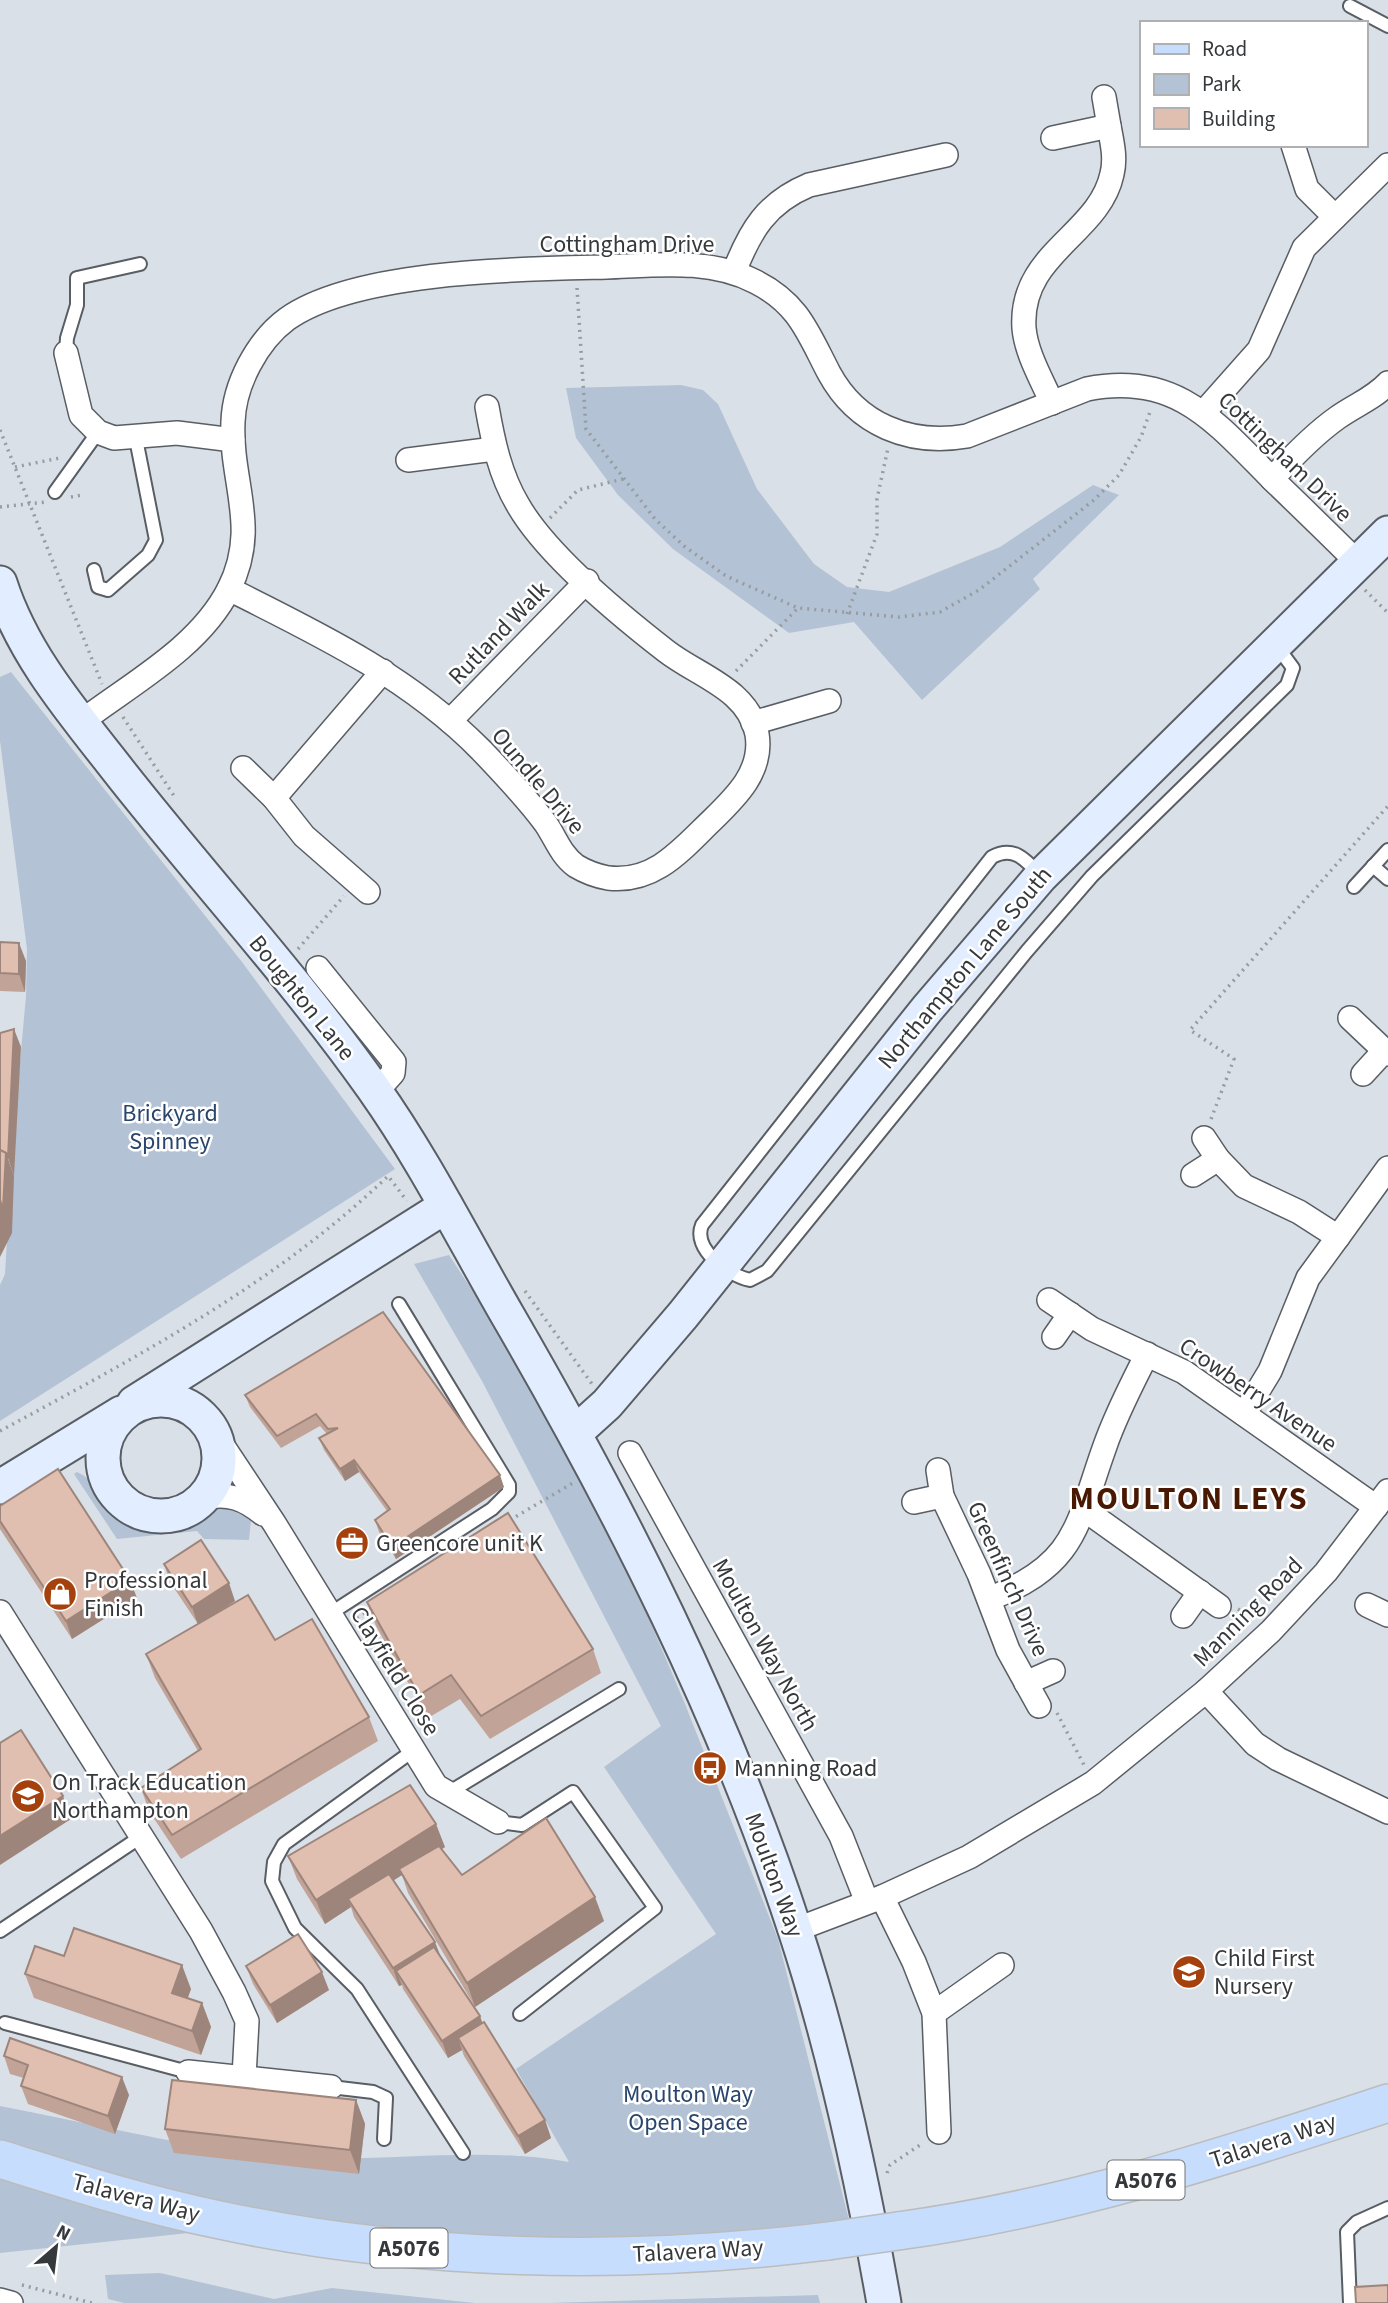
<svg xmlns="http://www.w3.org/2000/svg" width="1388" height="2303" font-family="'Source Sans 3',sans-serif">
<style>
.green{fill:#b4c2d5}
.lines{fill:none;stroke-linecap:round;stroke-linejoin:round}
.lane-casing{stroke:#595d64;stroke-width:16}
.street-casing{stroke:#595d64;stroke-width:26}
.secondary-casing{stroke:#595d64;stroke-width:37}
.primary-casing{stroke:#bbbcbd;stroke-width:40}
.path{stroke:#979ca1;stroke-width:3.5;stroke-dasharray:2 5;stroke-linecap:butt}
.lane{stroke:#fff;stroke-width:12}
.street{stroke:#fff;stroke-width:23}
.secondary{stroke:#e2eeff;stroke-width:33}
.primary{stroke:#c6ddfe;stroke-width:37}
.primary-bridge-casing{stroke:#bbbcbd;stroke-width:40;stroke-linecap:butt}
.primary-bridge{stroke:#c6ddfe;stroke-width:37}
.wall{fill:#c1a397}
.shaded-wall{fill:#9d857b}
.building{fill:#e0beb0;stroke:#9d857b;stroke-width:2}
.labels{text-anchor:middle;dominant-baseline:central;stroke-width:5;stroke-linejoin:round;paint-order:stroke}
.shield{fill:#fff;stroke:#727476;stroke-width:2}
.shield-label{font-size:23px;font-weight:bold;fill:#36393c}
.street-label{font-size:24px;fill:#36393c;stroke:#fff}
.park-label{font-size:24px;fill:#29456c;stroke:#fff}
.poi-label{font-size:24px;fill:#36393c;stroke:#fff;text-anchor:start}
.district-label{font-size:32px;font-weight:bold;letter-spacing:2px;fill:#481802;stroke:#fff}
</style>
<rect width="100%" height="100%" fill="#dae0e7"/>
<g class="green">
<path d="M681,385L703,390L718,404L757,489L814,564L847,587L889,592L1000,547L1093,485L1119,495L1033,579L1040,589L922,700L854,622L789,633L673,549L618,495L576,438L566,388Z"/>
<path d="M11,672L242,962L395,1169L0,1421V1285L5,1274L13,1139L26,996L27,949L0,741V677Z"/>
<path d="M449,1255L518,1360L620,1550L685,1704L778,1939L849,2220L659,2241L424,2237L232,2211L0,2146V2106C105,2126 213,2155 320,2158C403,2160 487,2147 569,2162L516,2069L716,1934L604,1767L661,1726L482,1381L414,1264Z"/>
<path d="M77,1472C101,1483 110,1510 136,1519C167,1530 181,1508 208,1501C217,1499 232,1504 241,1505L251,1520L249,1540L204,1539L197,1531L117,1539L74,1474Z"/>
<path d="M0,2174L198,2232L0,2253Z"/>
<path d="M160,2273L274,2299L332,2288L475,2303H124L108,2299L105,2275Z"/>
<path d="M818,2295L820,2303H549Z"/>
</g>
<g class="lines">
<g class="lane-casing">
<g id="lane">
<path d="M1350,6L1388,26"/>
<path d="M66,353L67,338L77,305V278L140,264"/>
<path d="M55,492L98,432"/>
<path d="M94,570L98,587L108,590L148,555L156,540L136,439"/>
<path d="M1373,866L1388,879"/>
<path d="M1041,876C1026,860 1014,845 992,857L702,1225C692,1249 728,1275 750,1280L767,1271L1027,951L1092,876L1287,685L1293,668L1276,645"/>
<path d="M1354,887L1388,850"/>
<path d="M328,1615L492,1509L509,1492V1485L399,1304"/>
<path d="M414,1750L284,1844L274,1862L272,1881L295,1928L357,1989L463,2153"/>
<path d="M448,1793L619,1689"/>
<path d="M498,1822L522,1825L573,1792L655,1908L520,2014"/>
<path d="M0,1931L142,1836"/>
<path d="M5,2023L188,2072"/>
<path d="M331,2087L373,2092L386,2098L384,2139"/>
<path d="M1350,2303L1347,2232L1357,2222L1388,2208"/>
</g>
</g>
<g class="street-casing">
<g id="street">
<path d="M1104,97L1109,126"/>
<path d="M1293,145L1307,189L1335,217"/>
<path d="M734,272C750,231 766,203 809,185L946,155"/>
<path d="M66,353L81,415L98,432L114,438L177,433L233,440"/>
<path d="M1052,403C1042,380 1026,353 1024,328C1019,253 1099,235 1112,174C1116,158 1112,142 1109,126L1053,138"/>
<path d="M1204,412L1259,350L1304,248L1388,165"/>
<path d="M408,460L494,449"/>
<path d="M1272,479C1292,457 1313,435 1337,418C1355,405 1373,399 1388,383"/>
<path d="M229,589C319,634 409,677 481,750C503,773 527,798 546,824C556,839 561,855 576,866C586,872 597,876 608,878C649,883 675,857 702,830C728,804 764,776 757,734C748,689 698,676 666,651C621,616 546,554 518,505C500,475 493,441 487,407"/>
<path d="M450,721L587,581"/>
<path d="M81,722C132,683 199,648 229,589C260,527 230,483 233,422C234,385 257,341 287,319C356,270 523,269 607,267C657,265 710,258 756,282C799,304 808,333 829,373C857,425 910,446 967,436L1087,389C1177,371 1216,423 1273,480C1301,507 1329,534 1357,562"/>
<path d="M753,723L829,701"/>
<path d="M243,768L274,798L304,836L368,892"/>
<path d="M274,798L383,671"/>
<path d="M318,968L394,1062L393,1073L376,1092"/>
<path d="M1350,1018L1388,1054"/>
<path d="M1363,1074L1385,1050"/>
<path d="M1204,1138L1218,1159L1244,1186L1299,1212L1338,1237L1308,1278L1270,1371L1244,1414"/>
<path d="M1193,1175L1218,1159"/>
<path d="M1338,1237L1388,1168"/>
<path d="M1049,1300L1092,1329L1184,1372L1376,1507"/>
<path d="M1054,1337L1070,1314"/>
<path d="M215,1434L274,1523L436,1786L498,1822"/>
<path d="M630,1453L841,1836L867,1902"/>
<path d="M938,1470L942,1496L979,1574L1008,1650L1039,1706"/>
<path d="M204,1498C228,1492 245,1499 263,1514"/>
<path d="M914,1502L942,1496"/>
<path d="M1085,1510L1219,1606"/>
<path d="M989,1599C1077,1564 1076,1527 1105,1446C1116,1414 1132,1384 1147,1354"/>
<path d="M1367,1605L1388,1615"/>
<path d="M0,1612L201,1931L234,1992L247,2021L244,2077"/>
<path d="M1183,1616L1200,1592"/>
<path d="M1026,1683L1053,1671"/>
<path d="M1206,1691L1255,1744L1278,1759L1388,1812"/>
<path d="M882,1897L914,1962L934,2013L939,2132"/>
<path d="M795,1930L882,1897L969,1857L1093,1783L1206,1691L1271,1631L1326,1572L1388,1491"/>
<path d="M934,2013L1002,1965"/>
<path d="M188,2072L331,2087"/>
<path d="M0,2300L11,2303"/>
</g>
</g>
<g class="secondary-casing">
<g id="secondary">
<path d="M0,583C22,652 70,709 114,765C199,874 293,975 373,1088C424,1160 464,1240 508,1316C621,1511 725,1715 795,1930C835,2051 862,2178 884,2303"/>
<circle cx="161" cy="1458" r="58"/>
<path d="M134,1403L446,1206"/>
<path d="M575,1433L607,1404L683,1315L927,1009L1041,876L1388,533"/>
<path d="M0,1487L121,1413"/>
</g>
</g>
<g class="primary-casing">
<g id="primary">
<path d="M0,2159C71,2181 142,2204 215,2219C414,2262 626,2266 828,2241"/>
<path d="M898,2231C1067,2208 1227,2156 1388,2103"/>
</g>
</g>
<g class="path">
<path d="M577,288L586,429L655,519L684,546L726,576L798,608L899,617L940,612L979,590L1094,500L1119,475L1141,437L1151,409"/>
<path d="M0,430L102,684"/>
<path d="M15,467L60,458"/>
<path d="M71,497L82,495"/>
<path d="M0,507L47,502"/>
<path d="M550,518L578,490L623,479"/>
<path d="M1365,590L1388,613"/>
<path d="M847,614L877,534V499L888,448"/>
<path d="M736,671L798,608"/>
<path d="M123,717L176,799"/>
<path d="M298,949L344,896"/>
<path d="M1211,1119L1234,1059L1190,1030L1388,806"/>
<path d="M525,1291L592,1384"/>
<path d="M0,1431C135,1358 277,1283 388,1176L407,1201"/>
<path d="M510,1520L573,1483"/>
<path d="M1238,1609L1255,1620"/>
<path d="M357,1618L371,1609"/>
<path d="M1057,1713L1084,1765"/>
<path d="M887,2173L890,2165L923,2143"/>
<path d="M22,2285L92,2303"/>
</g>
<use href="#lane" class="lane"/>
<use href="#street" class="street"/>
<use href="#secondary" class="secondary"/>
<use href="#primary" class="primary"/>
<g class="primary-bridge-casing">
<path id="primary-bridge" d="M828,2241L898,2231"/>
</g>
<use href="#primary-bridge" class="primary-bridge"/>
</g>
<g class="wall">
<path d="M0,942L26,961L25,992L0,991Z"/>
<path d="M383,1312L504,1487L396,1559L379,1532L375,1520L387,1511L359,1472L345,1481L324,1450L319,1438L327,1434L320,1426L281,1448L250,1407L245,1395Z"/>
<path d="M0,1521L137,1598L72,1639L0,1529Z"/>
<path d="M164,1564L235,1601L211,1617L275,1640L369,1717L378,1741L181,1859L149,1811L141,1788L198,1751L155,1678L146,1654L198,1624L170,1582Z"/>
<path d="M367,1602L593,1649L601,1673L490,1739L460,1699L428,1718L376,1626Z"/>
<path d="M445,1847L442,1849L462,1875L604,1921L475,2007L408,1893L402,1875L394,1880L440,1957L480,2016L482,2023L545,2120L551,2138L525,2154L464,2056L462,2050L448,2058L403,1989L402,1985L399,1986L354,1917L351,1907L325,1924L297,1879L288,1856Z"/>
<path d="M64,1956L191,1989L187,1998L202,2003L211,2027L201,2055L34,1998L25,1974Z"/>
<path d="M246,1966L329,1990L277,2023L253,1984Z"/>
<path d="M4,2056L129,2095L115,2134L28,2104L21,2086L24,2078L10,2074Z"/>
<path d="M356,2100L365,2124L359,2174L174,2153L165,2129Z"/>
</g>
<g class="shaded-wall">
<path d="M19,943L26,961L25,992L19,974Z"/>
<path d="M14,1029L21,1047L14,1176L8,1158Z"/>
<path d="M6,1153L14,1176L12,1233L0,1257V1200Z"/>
<path d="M354,1460L359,1472L345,1481L340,1469Z"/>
<path d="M500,1475L504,1487L396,1559L392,1547Z"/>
<path d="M130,1580L137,1598L72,1639L66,1621Z"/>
<path d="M229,1583L235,1601L198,1625L192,1607Z"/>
<path d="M63,1796L71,1819L0,1865V1836Z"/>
<path d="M436,1824L445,1847L403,1874L399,1869L402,1875L353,1906L348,1899L351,1907L325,1924L316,1900Z"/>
<path d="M595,1897L604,1921L475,2007L467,1983Z"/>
<path d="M435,1942L442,1960L396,1971L402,1985L399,1986L393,1968Z"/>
<path d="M182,1965L191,1989L181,2017L172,1993Z"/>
<path d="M322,1972L329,1990L277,2023L270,2005Z"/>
<path d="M202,2003L211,2027L201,2055L192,2031Z"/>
<path d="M480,2016L486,2034L458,2038L462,2050L448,2058L442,2041Z"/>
<path d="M122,2077L129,2095L115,2134L108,2116Z"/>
<path d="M356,2100L365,2124L359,2174L350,2150Z"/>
<path d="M545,2120L551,2138L525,2154L518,2136Z"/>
</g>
<g class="building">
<path d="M0,942L19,943V974L0,973Z"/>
<path d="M14,1029L8,1158L6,1153L0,1150V1033Z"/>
<path d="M0,1150L6,1153L3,1209L0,1200Z"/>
<path d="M383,1312L500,1475L392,1547L375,1520L390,1509L354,1460L340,1469L319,1438L338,1428L328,1429L316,1414L277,1436L245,1395Z"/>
<path d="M58,1469L130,1580L66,1621L0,1521V1506Z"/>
<path d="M508,1513L593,1649L481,1716L451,1675L419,1695L367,1602Z"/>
<path d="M201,1540L229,1583L192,1607L164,1564Z"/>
<path d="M248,1595L275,1640L312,1619L369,1717L172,1835L141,1788L201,1749L146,1654Z"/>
<path d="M21,1730L63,1796L0,1836V1743Z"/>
<path d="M410,1785L436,1824L316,1900L288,1856Z"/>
<path d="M546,1818L595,1897L467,1983L399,1869L439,1846L462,1875Z"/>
<path d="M389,1874L435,1942L393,1968L348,1899Z"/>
<path d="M74,1928L182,1965L172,1993L202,2003L192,2031L25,1974L35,1946L64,1956Z"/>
<path d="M298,1934L322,1972L270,2005L246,1966Z"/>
<path d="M434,1947L480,2016L442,2041L396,1971Z"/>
<path d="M484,2022L545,2120L518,2136L458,2038Z"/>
<path d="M10,2038L122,2077L108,2116L21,2086L28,2065L4,2056Z"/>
<path d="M172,2080L356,2100L350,2150L165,2129Z"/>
<path d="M1388,2285V2303H1356L1355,2287Z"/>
</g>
<defs>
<g id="office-disc" transform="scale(1.75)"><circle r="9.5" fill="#a4410c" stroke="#fff"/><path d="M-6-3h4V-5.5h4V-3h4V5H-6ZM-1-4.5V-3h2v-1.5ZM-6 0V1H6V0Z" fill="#fff"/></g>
<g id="shop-disc" transform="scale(1.75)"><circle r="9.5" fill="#a4410c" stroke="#fff"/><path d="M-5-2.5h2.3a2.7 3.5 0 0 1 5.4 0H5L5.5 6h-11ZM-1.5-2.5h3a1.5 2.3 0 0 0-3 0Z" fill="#fff"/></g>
<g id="bus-disc" transform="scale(1.75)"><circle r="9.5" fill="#a4410c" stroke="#fff"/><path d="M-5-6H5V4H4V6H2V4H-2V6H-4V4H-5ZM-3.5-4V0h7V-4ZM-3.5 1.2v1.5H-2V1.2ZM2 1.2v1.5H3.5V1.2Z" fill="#fff"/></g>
<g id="school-disc" transform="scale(1.75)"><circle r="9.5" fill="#a4410c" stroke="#fff"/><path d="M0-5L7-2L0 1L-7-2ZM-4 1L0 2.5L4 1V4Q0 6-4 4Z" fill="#fff"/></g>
</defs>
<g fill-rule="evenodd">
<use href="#office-disc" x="352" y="1543"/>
<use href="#shop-disc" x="60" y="1594"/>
<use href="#bus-disc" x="710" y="1768"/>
<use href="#school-disc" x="28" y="1796"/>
<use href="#school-disc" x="1189" y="1972"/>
</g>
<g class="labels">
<g class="shield">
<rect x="1107.5" y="2160.5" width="77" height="39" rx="5"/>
<rect x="370.5" y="2228.5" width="77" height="39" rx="5"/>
</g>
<g class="shield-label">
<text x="1146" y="2180">A5076</text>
<text x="409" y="2248">A5076</text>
</g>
<g class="street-label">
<text x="627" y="244">Cottingham Drive</text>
<text transform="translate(1285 457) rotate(44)">Cottingham Drive</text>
<text transform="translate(499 633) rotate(-46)">Rutland Walk</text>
<text transform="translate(538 781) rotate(50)">Oundle Drive</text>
<text transform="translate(965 968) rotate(-50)">Northampton Lane South</text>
<text transform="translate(302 998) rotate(51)">Boughton Lane</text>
<text transform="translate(1258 1395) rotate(34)">Crowberry Avenue</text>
<text transform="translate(1008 1579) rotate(66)">Greenfinch Drive</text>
<text transform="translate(1248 1612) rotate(-45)">Manning Road</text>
<text transform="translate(765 1645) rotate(61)">Moulton Way North</text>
<text transform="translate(395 1671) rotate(58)">Clayfield Close</text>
<text transform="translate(774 1875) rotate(70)">Moulton Way</text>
<text transform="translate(1273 2141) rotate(-18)">Talavera Way</text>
<text transform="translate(136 2198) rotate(15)">Talavera Way</text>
<text transform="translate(698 2251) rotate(-3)">Talavera Way</text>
</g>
<g class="park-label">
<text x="170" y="1113">Brickyard<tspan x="170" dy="28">Spinney</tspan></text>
<text x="688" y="2094">Moulton Way<tspan x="688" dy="28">Open Space</tspan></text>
</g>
<g class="poi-label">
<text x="376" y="1543">Greencore unit K</text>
<text x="84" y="1580">Professional<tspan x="84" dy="28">Finish</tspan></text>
<text x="734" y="1768">Manning Road</text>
<text x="52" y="1782">On Track Education<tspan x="52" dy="28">Northampton</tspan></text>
<text x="1214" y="1958">Child First<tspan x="1214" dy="28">Nursery</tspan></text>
</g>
<g class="district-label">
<text x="1189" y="1499">MOULTON LEYS</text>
</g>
</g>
<rect x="1140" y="21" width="228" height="126" fill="#ffffff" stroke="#afb0b1" stroke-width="2"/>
<rect x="1154" y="44" width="35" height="10" fill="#c6ddfe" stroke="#afb0b1" stroke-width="2"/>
<text x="1202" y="56" font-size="21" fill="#36393c">Road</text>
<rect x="1154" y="74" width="35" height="21" fill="#b4c2d5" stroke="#afb0b1" stroke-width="2"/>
<text x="1202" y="91" font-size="21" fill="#36393c">Park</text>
<rect x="1154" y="108" width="35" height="21" fill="#e0beb0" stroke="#afb0b1" stroke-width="2"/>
<text x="1202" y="126" font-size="21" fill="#36393c">Building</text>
<g transform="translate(56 2247) rotate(28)" stroke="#ffffff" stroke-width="5" paint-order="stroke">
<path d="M0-5L12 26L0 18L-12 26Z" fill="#36393c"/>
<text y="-10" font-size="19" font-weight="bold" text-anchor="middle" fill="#36393c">N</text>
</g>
</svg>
